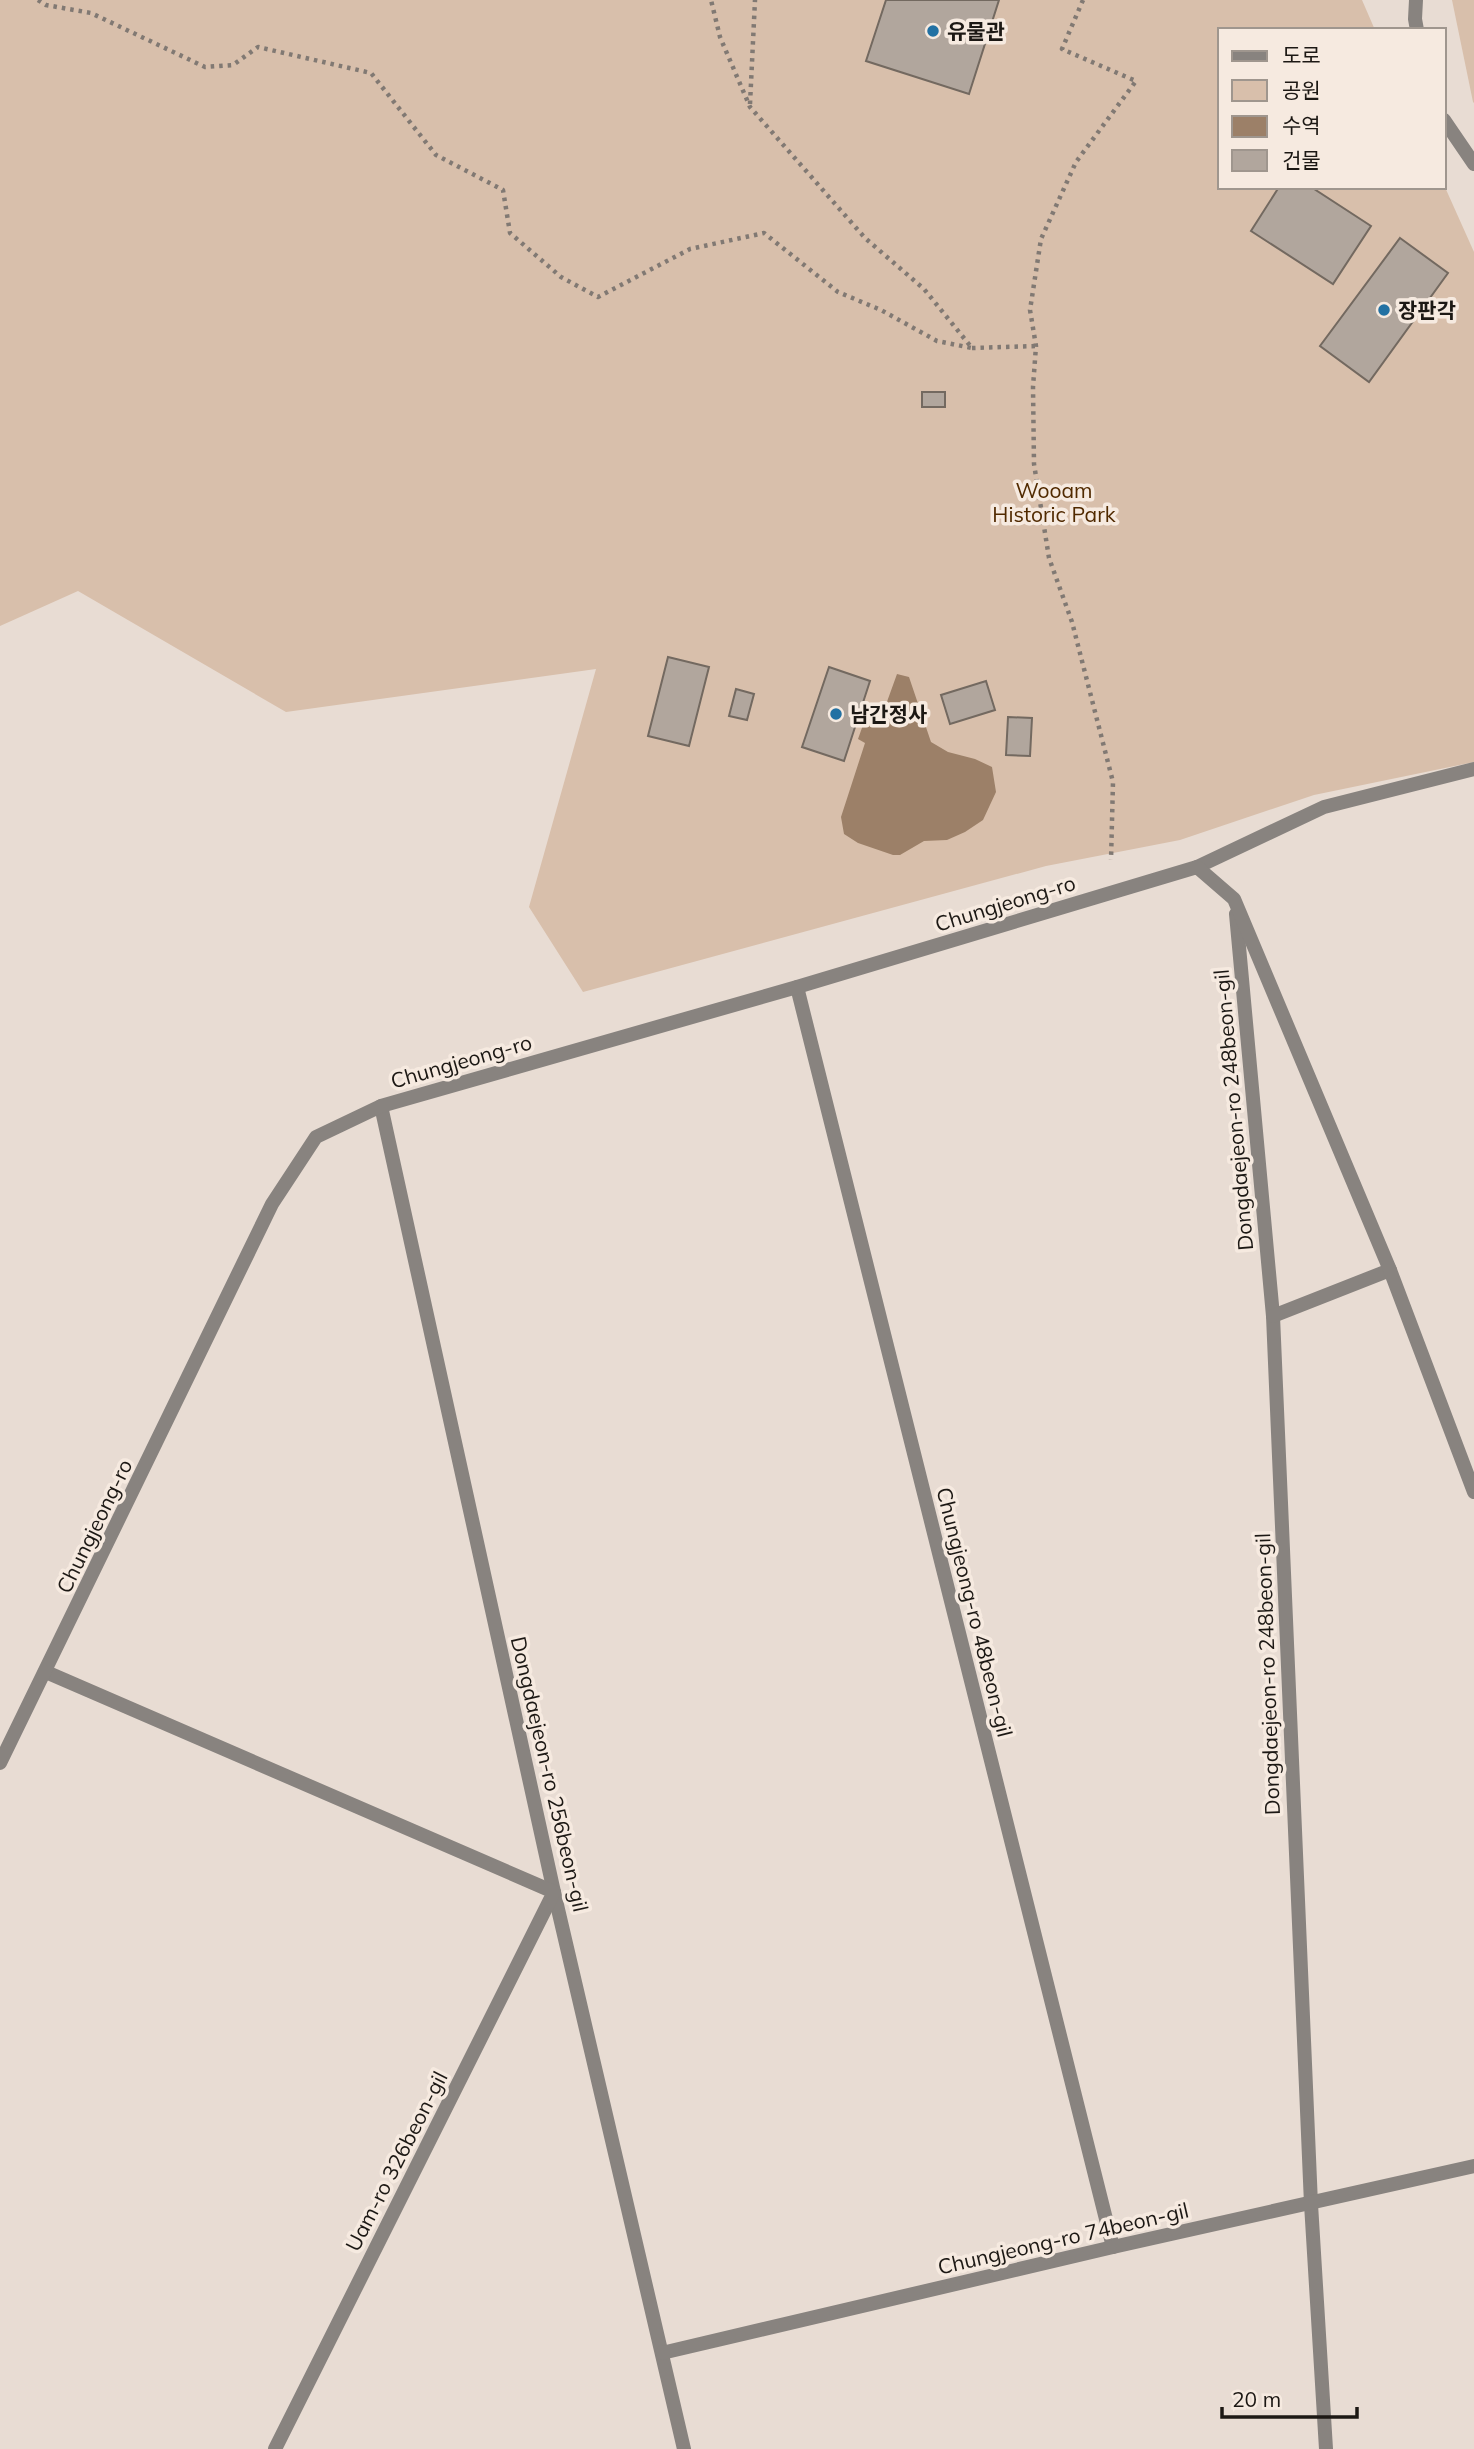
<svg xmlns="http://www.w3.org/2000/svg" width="1474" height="2449" font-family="Mulish,'Noto Sans KR',sans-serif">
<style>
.green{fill:#d8bfab}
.water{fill:#9c8068}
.building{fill:#b1a69d;stroke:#736960;stroke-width:2}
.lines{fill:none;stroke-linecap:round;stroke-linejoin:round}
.path{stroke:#817973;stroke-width:4.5;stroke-dasharray:3.5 5;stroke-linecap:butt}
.lane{stroke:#88837f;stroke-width:14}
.street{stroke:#88837f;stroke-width:14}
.poi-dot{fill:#2271a3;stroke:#f6eae0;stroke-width:2.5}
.labels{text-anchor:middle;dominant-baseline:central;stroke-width:7;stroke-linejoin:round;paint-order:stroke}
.poi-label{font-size:21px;font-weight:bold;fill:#1c1814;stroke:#f6eae0;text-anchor:start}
.park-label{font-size:21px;fill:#512a00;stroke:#f6eae0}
.street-label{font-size:21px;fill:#1c1814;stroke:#f6eae0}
</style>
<rect width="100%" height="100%" fill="#e8dcd3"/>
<g class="green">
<path d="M0,0H1362L1375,30H1220V187H1444V185L1474,252V762L1314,795L1180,840L1046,866L583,992L529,907L596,669L286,712L78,591L0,626Z"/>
<path d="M1452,0H1474V103L1473,102Z"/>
</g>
<path class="water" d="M897,674L909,677L931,742L948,752L975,759L992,767L996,792L983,820L965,832L947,840L924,841L900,855H893L858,843L844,834L841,817L865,743L858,739L868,711L877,714L884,710Z"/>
<g class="building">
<path d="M886,0H999L969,94L866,61Z"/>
<path d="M1279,187H1311L1371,226L1333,284L1251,231Z"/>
<path d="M1400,238L1448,273L1369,382L1320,346Z"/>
<rect x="922" y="392" width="23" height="15"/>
<path d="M668,657L709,667L689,746L648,736Z"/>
<path d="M829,667L870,681L844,761L802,747Z"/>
<path d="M986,681L995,710L950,724L941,695Z"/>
<path d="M736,689L754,694L747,720L729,716Z"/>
<path d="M1008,717L1032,718L1030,756L1006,755Z"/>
</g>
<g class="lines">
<g class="path">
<path d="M38,0L46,5L91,13L205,67L233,65L258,47L371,73L436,155L503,190L510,233L561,277L598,297L690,249L764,233L838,292L881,310L937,341L972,348L924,289L865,238L750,107L720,37L711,0"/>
<path d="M1083,0L1062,49L1136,81L1076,162L1041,239L1030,310L1036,346L1033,387L1034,464L1049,558L1072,622L1113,782L1111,860"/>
<path d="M750,104L755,0"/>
<path d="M972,348L1036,346"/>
</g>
<g class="lane">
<path d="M1416,0L1415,19L1417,30"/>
<path d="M1444,120L1474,164"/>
</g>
<g class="street">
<path d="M1197,867L1324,807L1474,769"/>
<path d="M1236,914L1273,1316L1311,2204L1326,2449"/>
<path d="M797,987L1113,2247"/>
<path d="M381,1106L554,1892L684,2449"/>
<path d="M1273,1316L1390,1270"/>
<path d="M46,1672L554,1892L275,2449"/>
<path d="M0,1763L272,1204L316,1137L381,1106L797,987L1197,867L1234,899L1390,1270L1474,1492"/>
<path d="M662,2353L1113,2247L1474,2166"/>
</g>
</g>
<g class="poi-dot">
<circle cx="933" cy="31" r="7"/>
<circle cx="1384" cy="310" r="7"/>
<circle cx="836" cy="714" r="7"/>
</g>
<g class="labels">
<g class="poi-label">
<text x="947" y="31">유물관</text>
<text x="1398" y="310">장판각</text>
<text x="850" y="714">남간정사</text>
</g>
<g class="park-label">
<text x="1054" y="490">Wooam<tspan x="1054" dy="24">Historic Park</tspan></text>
</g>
<g class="street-label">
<text transform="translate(1005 903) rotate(-17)">Chungjeong-ro</text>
<text transform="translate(461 1061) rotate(-16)">Chungjeong-ro</text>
<text transform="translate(1233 1110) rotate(-95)">Dongdaejeon-ro 248beon-gil</text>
<text transform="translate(94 1526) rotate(-64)">Chungjeong-ro</text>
<text transform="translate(975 1612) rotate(76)">Chungjeong-ro 48beon-gil</text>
<text transform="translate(1267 1674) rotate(-92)">Dongdaejeon-ro 248beon-gil</text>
<text transform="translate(550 1774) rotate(77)">Dongdaejeon-ro 256beon-gil</text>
<text transform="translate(396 2161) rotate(-63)">Uam-ro 326beon-gil</text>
<text transform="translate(1063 2238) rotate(-13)">Chungjeong-ro 74beon-gil</text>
</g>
</g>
<rect x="1218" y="28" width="228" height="161" fill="#f6eae0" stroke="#9f968e" stroke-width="2"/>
<rect x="1232" y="51" width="35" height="10" fill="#88837f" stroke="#9f968e" stroke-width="2"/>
<text x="1282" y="63" font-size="21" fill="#1c1814">도로</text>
<rect x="1232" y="80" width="35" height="21" fill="#d8bfab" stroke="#9f968e" stroke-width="2"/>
<text x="1282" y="98" font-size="21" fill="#1c1814">공원</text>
<rect x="1232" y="116" width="35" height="21" fill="#9c8068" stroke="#9f968e" stroke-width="2"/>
<text x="1282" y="133" font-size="21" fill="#1c1814">수역</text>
<rect x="1232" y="150" width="35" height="21" fill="#b1a69d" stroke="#9f968e" stroke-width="2"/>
<text x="1282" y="168" font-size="21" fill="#1c1814">건물</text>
<path d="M1222 2407v10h135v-10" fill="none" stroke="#1c1814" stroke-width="3.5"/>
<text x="1232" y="2407" font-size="21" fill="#1c1814" stroke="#f6eae0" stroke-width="5" paint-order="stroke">20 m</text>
</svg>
